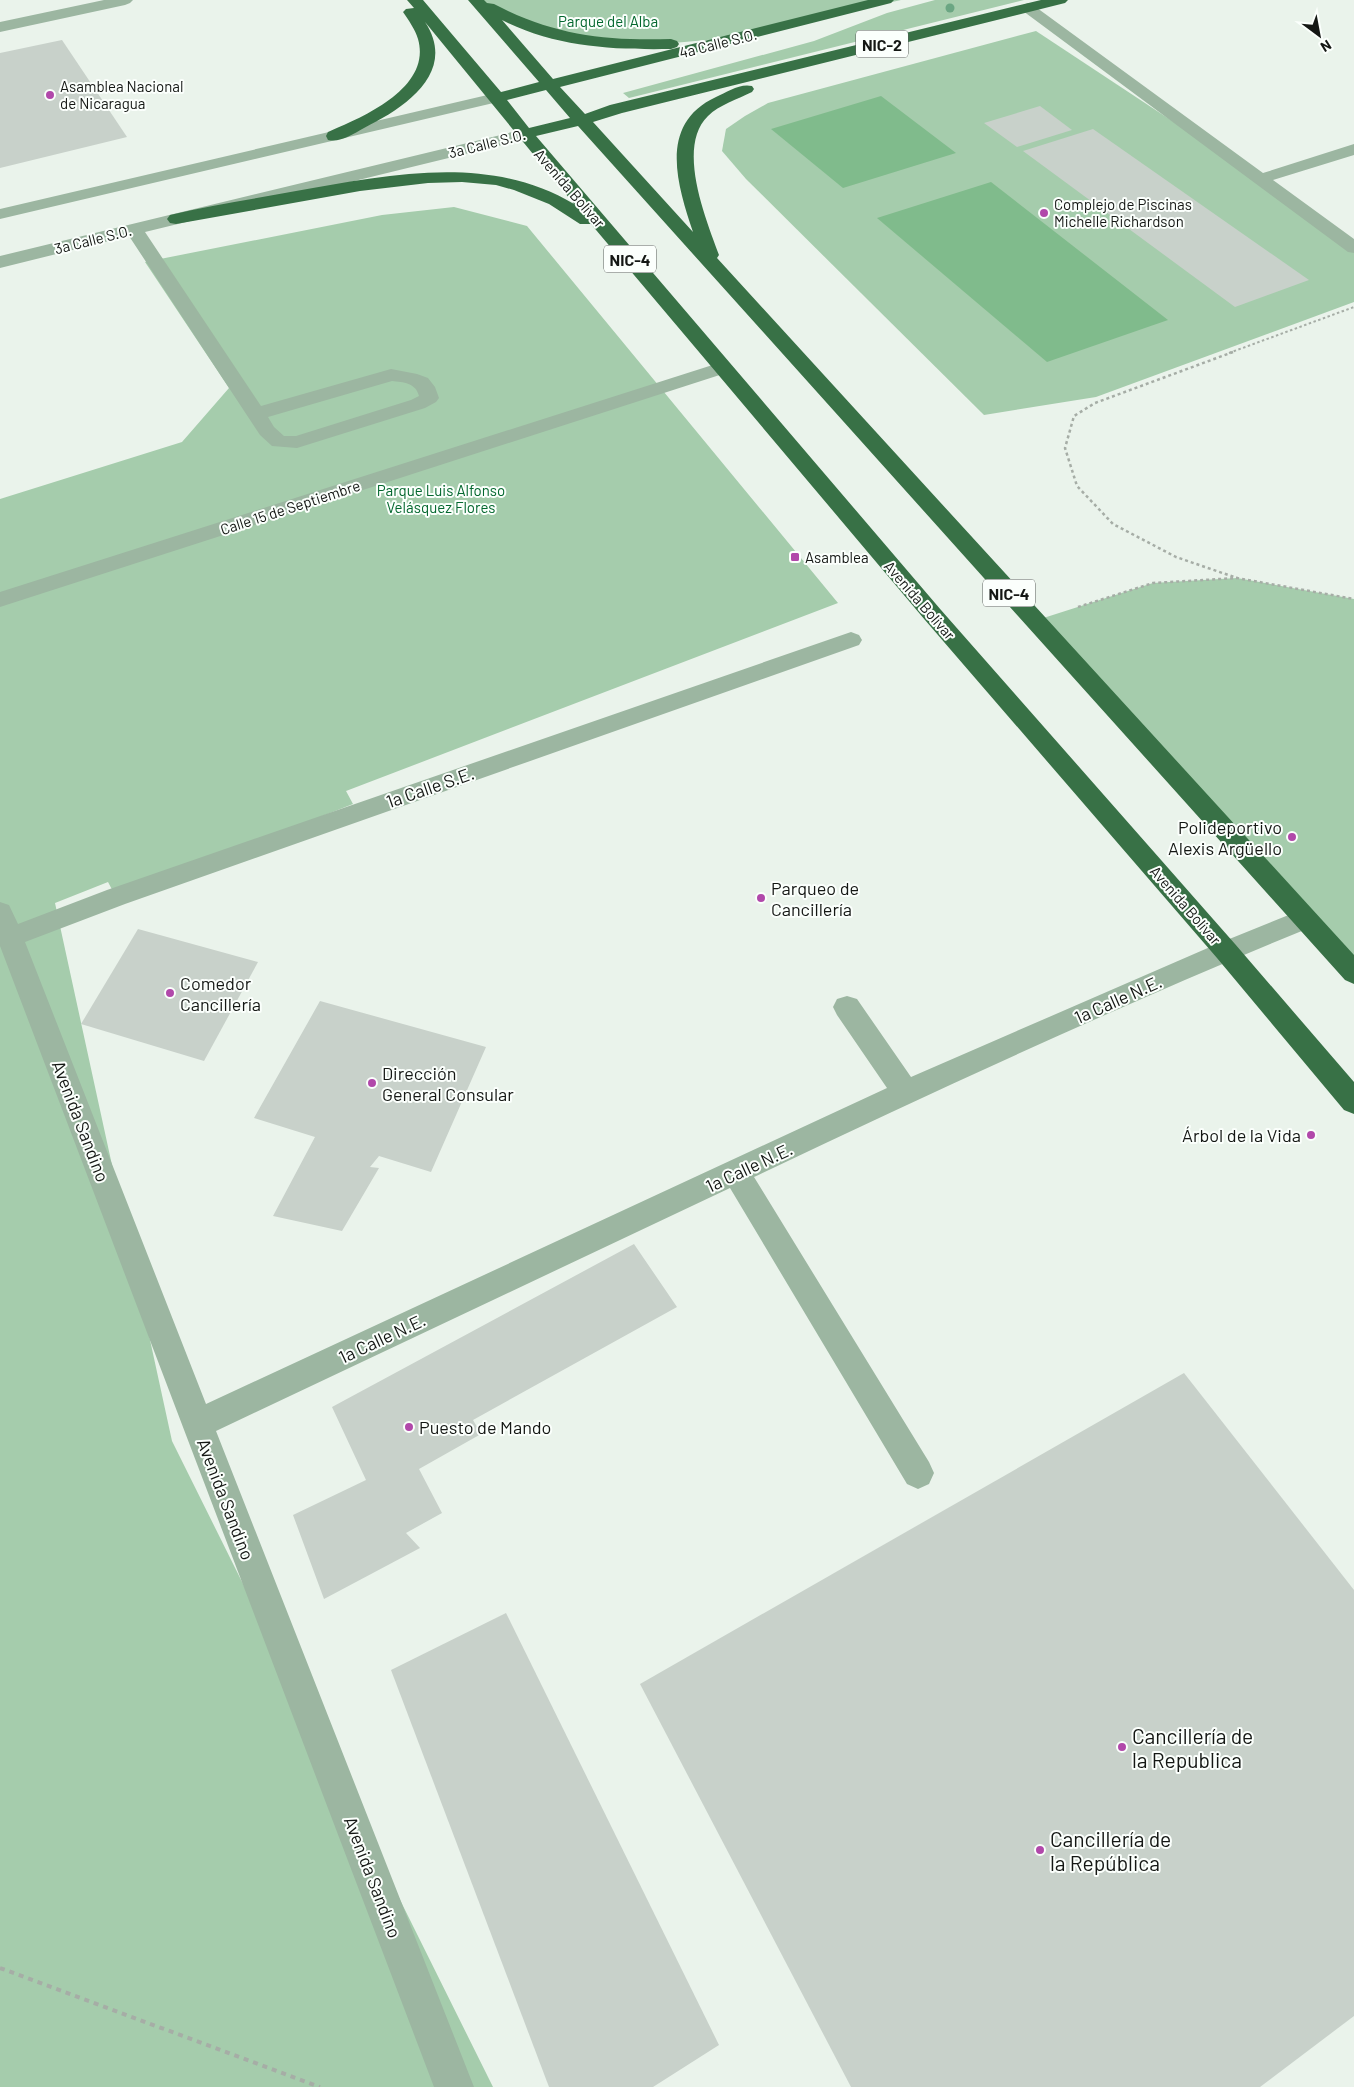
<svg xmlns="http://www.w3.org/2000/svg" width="1354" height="2087" font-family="Barlow,sans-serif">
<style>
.green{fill:#a5ccac}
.water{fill:#80bb8c}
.building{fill:#c8d1ca}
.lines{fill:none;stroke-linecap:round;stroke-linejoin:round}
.path-far2{stroke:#a6ada6;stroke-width:2;stroke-dasharray:2.5 2.5;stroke-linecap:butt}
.path-far1{stroke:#a6ada6;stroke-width:2.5;stroke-dasharray:3 3;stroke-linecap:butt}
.path{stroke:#a6ada6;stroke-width:4;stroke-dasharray:5 5;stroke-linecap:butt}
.minor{fill:#9cb6a1;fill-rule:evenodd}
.highway{fill:#387146;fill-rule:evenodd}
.tree{fill:#6ba683}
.poi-dot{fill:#b148aa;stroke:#fbfffc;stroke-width:2}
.labels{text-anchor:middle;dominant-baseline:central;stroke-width:4;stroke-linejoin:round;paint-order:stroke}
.far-park-label{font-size:15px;fill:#03672e;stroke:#fbfffc}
.far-street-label{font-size:15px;fill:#141714;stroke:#fbfffc}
.far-poi-label{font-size:15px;fill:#141714;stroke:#fbfffc;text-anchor:start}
.shield{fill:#fbfffc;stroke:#595d5a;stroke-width:1}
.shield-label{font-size:16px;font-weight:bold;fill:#141714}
.street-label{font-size:18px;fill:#141714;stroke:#fbfffc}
.poi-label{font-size:18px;fill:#141714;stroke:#fbfffc;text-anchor:start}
.near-poi-label{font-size:21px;fill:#141714;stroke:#fbfffc;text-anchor:start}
</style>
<rect width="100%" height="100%" fill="#eaf3eb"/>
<g class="green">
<path d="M476,0H901L740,37L662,44L580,41Z"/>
<path d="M935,0H1024L629,98L623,93L814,41L887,13Z"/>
<path d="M1036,31L1260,179L1354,248V302L1096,397L984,415L746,179L722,151L726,129L745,116L768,103Z"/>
<path d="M454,207L527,226L838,603L346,791L353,804L116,897L108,882L55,903L172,1441L493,2087H0V499L182,442L229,388L145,262L382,215Z"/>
<path d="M1237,578L1354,599V973L1034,621L1153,583Z"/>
</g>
<g class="water">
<path d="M881,96L956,153L843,188L771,129Z"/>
<path d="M991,182L1168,320L1047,362L877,218Z"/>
</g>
<g class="building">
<path d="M62,40L127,137L0,168V53Z"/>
<path d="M1040,106L1072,130L1017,147L984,123Z"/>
<path d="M1093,129L1309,280L1235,307L1023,151Z"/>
<path d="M138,929L258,962L204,1061L81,1024Z"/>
<path d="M320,1001L486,1047L431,1172L379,1156L370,1167L379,1168L342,1231L273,1216L315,1137L254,1118Z"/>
<path d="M634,1244L677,1307L473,1420L481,1434L419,1469L442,1513L406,1533L420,1548L324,1599L293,1515L366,1480L332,1407Z"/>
<path d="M1184,1373L1354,1590V2016L1260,2087H851L640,1684Z"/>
<path d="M506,1613L719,2045L653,2087H549L391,1670Z"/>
</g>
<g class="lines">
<path class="path-far2" d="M1229,353L1354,307"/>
<g class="path-far1">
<path d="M1233,352L1095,403L1074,416L1065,448L1077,486L1113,524L1176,557L1237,578"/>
<path d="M1078,607L1153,583L1237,578L1354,599"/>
</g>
<path class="path" d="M0,1968L320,2087"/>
<g class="minor">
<path d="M104,0H133L130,3L125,5L0,32V22Z"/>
<path d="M1028,3L1033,5L1263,173L1354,144V155L1273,180L1354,239V253L1348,252L1023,11L1020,8L1023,5Z"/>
<path d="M496,93L502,95L504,98L502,101L0,219V209Z"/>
<path d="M525,129L531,130L533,134L531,138L145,232L261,406L391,369L417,374L428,378L435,387L439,398L436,402L425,408L297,448L272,446L260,435L129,236L0,268V256ZM392,381C403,382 416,383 419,396L411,400L296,436H284L274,427L268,417Z"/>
<path d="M722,362L729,364L732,368L729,372L0,607V592Z"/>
<path d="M851,632L859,635L862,640L859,645L125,904L25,942L206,1404L887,1088L837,1015L833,1007L837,999L847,996L857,999L911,1077L1217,944L1296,912L1305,909L1314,912L1318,919L1314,926C1125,1003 939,1089 754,1177L929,1462L934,1473L929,1484L918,1489L907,1484L730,1188L216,1431L474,2087H434L0,946V902L9,905L18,924L107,890Z"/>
</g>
<path class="highway" d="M407,0H423L501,92L539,82L468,0H484L487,3L494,4C553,35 605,41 671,39L677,41L679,44L677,47L671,49C614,50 554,47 502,20L553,79L868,0H894L891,3L560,87L585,114L610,105L1041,0H1068L1065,3L622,113L593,122L693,232C677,184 658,124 716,97C727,92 740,83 752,86L754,89L752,92C738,99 719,105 708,116C676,147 706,219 719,255L717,258L1354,955V984L1345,980L578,126L536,136L941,610L1235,944L1354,1082V1114L1344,1110L1217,958L925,620L591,224H580L549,204L514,190L496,185L462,182L428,183L360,191L176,224L170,223L167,219L170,215C211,205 254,199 296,191C388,175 489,153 574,204L425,22C458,72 405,108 364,128C353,134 340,143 328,140L326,136L328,132C363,117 432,88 418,39C415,29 409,21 403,12L406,9L414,8ZM546,90L570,118L529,128L507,100Z"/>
</g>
<circle class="tree" cx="950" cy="8" r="4.5"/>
<g class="poi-dot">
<circle cx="50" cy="95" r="5"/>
<circle cx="1044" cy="213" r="5"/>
<rect x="790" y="552" width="10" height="10" rx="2.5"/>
<circle cx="1292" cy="837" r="5"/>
<circle cx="761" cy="898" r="5"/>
<circle cx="170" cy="993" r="5"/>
<circle cx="372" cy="1083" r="5"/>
<circle cx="1311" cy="1135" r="5"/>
<circle cx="409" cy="1427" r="5"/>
<circle cx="1122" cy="1747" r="5"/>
<circle cx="1040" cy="1850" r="5"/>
</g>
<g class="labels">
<g class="far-park-label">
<text x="608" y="21">Parque del Alba</text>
<text x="441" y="490">Parque Luis Alfonso<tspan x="441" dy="17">Velásquez Flores</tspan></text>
</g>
<g class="far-street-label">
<text transform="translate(718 43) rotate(-14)">4a Calle S.O.</text>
<text transform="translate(487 143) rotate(-14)">3a Calle S.O.</text>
<text transform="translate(570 188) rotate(49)">Avenida Bolívar</text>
<text transform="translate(93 239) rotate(-14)">3a Calle S.O.</text>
<text transform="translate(290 507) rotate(-18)">Calle 15 de Septiembre</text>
<text transform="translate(920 600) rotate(49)">Avenida Bolívar</text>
<text transform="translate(1186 905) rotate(49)">Avenida Bolívar</text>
</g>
<g class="far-poi-label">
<text x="60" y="86">Asamblea Nacional<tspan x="60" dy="17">de Nicaragua</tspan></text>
<text x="1054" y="204">Complejo de Piscinas<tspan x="1054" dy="17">Michelle Richardson</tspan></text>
<text x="805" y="557">Asamblea</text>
</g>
<g class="shield">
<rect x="856" y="30.5" width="52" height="27" rx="4"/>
<rect x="604" y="245.5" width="52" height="27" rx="4"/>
<rect x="983" y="579.5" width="52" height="27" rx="4"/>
</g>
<g class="shield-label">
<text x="882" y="44">NIC-2</text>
<text x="630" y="259">NIC-4</text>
<text x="1009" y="593">NIC-4</text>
</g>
<g class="street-label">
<text transform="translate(430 787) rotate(-19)">1a Calle S.E.</text>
<text transform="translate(1118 999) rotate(-24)">1a Calle N.E.</text>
<text transform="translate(81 1121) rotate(69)">Avenida Sandino</text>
<text transform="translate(749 1167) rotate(-25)">1a Calle N.E.</text>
<text transform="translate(382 1338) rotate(-25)">1a Calle N.E.</text>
<text transform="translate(226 1499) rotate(69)">Avenida Sandino</text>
<text transform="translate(373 1877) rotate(69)">Avenida Sandino</text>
</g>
<g class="poi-label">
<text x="1282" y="827" text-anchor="end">Polideportivo<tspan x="1282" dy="21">Alexis Argüello</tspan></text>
<text x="771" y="888">Parqueo de<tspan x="771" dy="21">Cancillería</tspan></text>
<text x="180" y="983">Comedor<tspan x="180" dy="21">Cancillería</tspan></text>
<text x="382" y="1073">Dirección<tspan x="382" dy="21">General Consular</tspan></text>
<text x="1301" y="1135" text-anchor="end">Árbol de la Vida</text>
<text x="419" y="1427">Puesto de Mando</text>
</g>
<g class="near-poi-label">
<text x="1132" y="1735">Cancillería de<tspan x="1132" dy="24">la Republica</tspan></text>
<text x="1050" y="1838">Cancillería de<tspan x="1050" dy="24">la República</tspan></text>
</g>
</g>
<g transform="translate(1319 35) rotate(148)" stroke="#fbfffc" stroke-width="4" paint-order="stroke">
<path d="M0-4L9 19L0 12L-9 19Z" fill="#141714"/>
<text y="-8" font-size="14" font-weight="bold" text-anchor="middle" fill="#141714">N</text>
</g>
</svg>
